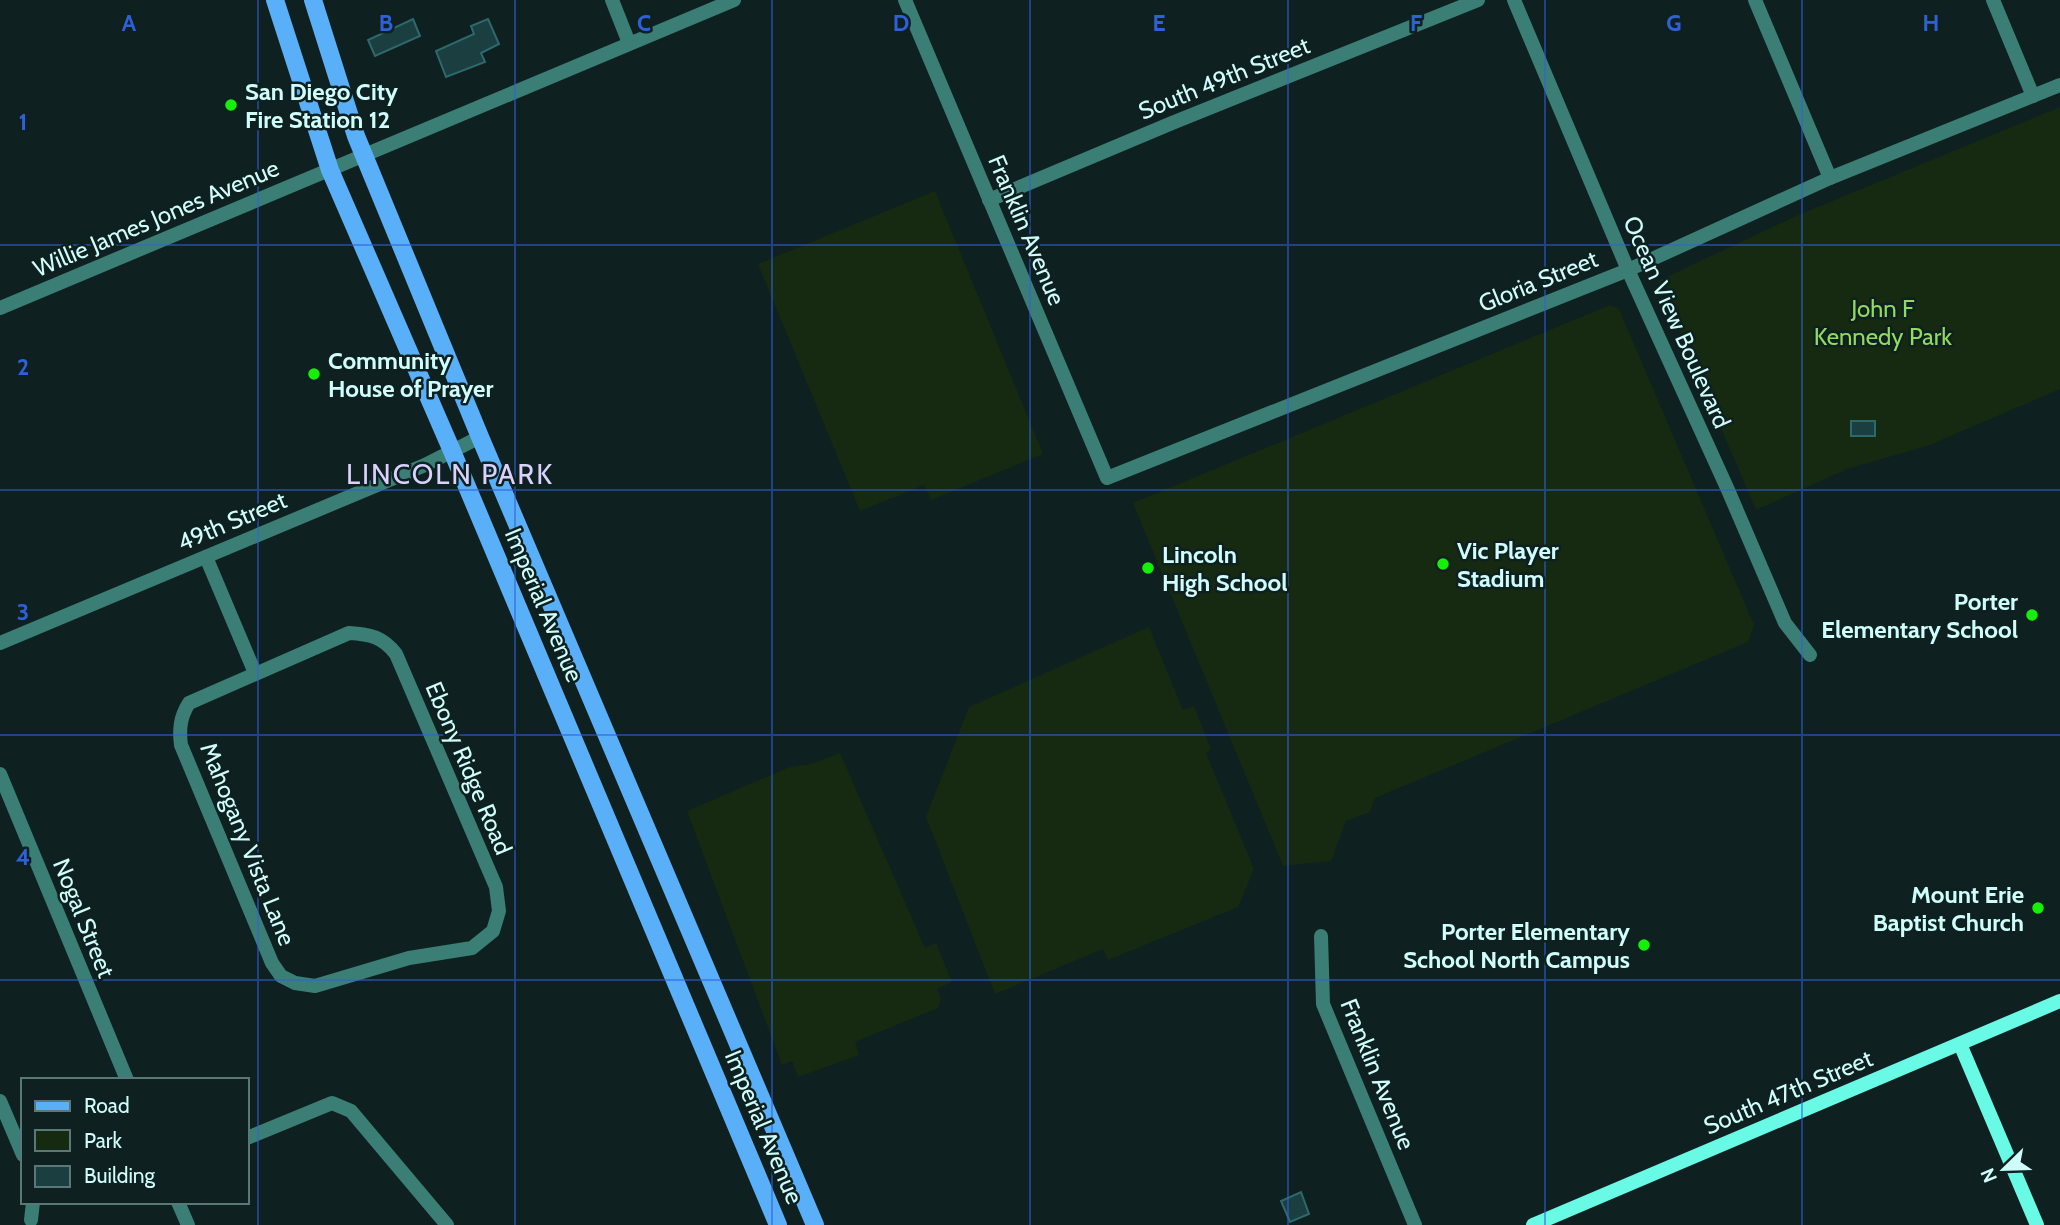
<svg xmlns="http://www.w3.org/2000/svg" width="2060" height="1225" font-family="Cabin,sans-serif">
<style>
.green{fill:#162a11}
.building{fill:#1b3f41;stroke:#2d696c;stroke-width:2}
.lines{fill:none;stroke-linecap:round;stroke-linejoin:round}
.minor{stroke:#3a7e76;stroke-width:14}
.secondary{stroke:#69fae6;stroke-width:14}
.primary{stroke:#5aaff9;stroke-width:18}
.grid{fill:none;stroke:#2f60dc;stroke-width:2;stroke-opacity:0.55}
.poi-dot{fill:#16f009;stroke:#0e2020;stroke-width:2.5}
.labels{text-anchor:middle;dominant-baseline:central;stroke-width:5;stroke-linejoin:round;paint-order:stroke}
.street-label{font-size:24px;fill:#cffdfb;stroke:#0e2020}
.poi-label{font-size:24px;font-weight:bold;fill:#cffdfb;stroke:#0e2020;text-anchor:start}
.park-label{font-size:24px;fill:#91da5e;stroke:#0e2020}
.quarter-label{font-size:28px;letter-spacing:2px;fill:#dad1fd;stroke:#0e2020}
.grid-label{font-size:23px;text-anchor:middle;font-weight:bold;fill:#2f60dc;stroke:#0e2020;stroke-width:5;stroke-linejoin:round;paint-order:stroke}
</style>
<rect width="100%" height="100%" fill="#0e2020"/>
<g class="green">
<path d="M2060,107V389L1927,446L1847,469L1756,510L1658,281L1796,216Z"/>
<path d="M935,191L1043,454L931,500L924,485L860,511L758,264Z"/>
<path d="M1610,305L1619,309L1754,625L1748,642L1375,798L1370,812L1346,821L1331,861L1283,866L1133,503Z"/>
<path d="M1149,627L1183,710L1194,706L1211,749L1206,753L1254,869L1238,907L1108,960L1103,949L995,994L926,817L969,707Z"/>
<path d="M840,753L925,948L936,943L952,982L937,989L941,999L938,1008L855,1042L859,1055L798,1077L792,1061L782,1065L687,811L790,767L811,764Z"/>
</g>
<g class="building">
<path d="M413,19L420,36L375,56L368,40Z"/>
<path d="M488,19L499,44L481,53L485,62L446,77L436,51L474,34L471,26Z"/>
<rect x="1851" y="421" width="24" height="15"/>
<path d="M1301,1192L1309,1214L1290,1222L1281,1201Z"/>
</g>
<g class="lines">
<g class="minor">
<path d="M612,0L629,43"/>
<path d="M905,0L1107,478L1628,270L1830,178L2060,85"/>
<path d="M1514,0L1628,270L1728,490L1785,623L1810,655"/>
<path d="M1755,0L1830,178"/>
<path d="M1993,0L2033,96"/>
<path d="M989,200L1172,123L1478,0"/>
<path d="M0,308L734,0"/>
<path d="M206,557L255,673"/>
<path d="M349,633C370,634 383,637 396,654L496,887L499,911L493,931L472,948L409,958L315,986L295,983L281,976L272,963L181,745C179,730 180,717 189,703Z"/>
<path d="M0,643L425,465L480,437"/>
<path d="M0,774L127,1080"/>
<path d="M1321,936L1323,1004L1415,1225"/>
<path d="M0,1101L23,1155"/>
<path d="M247,1138L332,1103L351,1111L447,1225"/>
<path d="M178,1202L188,1225"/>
<path d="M31,1220L33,1202"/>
</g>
<g class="secondary">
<path d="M1960,1044L2037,1225"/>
<path d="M1533,1225L2060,1001"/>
</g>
<g class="primary">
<path d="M275,0L330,170L452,451L778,1225"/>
<path d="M313,0L356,136L480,437L815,1225"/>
</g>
</g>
<path class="grid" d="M258,0V1225M515,0V1225M772,0V1225M1030,0V1225M1288,0V1225M1545,0V1225M1802,0V1225M0,245H2060M0,490H2060M0,735H2060M0,980H2060"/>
<g class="poi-dot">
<circle cx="231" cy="105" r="7"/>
<circle cx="314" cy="374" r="7"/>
<circle cx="1443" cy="564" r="7"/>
<circle cx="1148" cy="568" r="7"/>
<circle cx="2032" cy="615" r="7"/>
<circle cx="2038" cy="908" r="7"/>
<circle cx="1644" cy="945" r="7"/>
</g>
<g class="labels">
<g class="street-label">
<text transform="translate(1224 78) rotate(-22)">South 49th Street</text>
<text transform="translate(156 218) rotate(-23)">Willie James Jones Avenue</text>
<text transform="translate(1027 230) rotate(67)">Franklin Avenue</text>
<text transform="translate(1538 281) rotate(-22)">Gloria Street</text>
<text transform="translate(1677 322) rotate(66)">Ocean View Boulevard</text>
<text transform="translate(232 521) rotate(-23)">49th Street</text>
<text transform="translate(544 605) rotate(67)">Imperial Avenue</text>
<text transform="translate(469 768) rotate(67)">Ebony Ridge Road</text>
<text transform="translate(248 844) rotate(68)">Mahogany Vista Lane</text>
<text transform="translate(84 918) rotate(68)">Nogal Street</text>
<text transform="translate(1378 1074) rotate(68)">Franklin Avenue</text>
<text transform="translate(1788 1092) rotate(-23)">South 47th Street</text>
<text transform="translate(764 1127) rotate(67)">Imperial Avenue</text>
</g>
<g class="poi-label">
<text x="245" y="91">San Diego City<tspan x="245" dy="28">Fire Station 12</tspan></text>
<text x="328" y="360">Community<tspan x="328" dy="28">House of Prayer</tspan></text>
<text x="1457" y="550">Vic Player<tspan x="1457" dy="28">Stadium</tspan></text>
<text x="1162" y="554">Lincoln<tspan x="1162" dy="28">High School</tspan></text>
<text x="2018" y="601" text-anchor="end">Porter<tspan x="2018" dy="28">Elementary School</tspan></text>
<text x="2024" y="894" text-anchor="end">Mount Erie<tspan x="2024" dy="28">Baptist Church</tspan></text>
<text x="1630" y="931" text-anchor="end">Porter Elementary<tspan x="1630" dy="28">School North Campus</tspan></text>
</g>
<g class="park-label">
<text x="1883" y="308">John F<tspan x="1883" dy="28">Kennedy Park</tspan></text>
</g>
<g class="quarter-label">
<text x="450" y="474">LINCOLN PARK</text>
</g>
</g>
<g class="grid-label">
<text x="129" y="31">A</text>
<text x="386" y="31">B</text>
<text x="644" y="31">C</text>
<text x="901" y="31">D</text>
<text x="1159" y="31">E</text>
<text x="1416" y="31">F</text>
<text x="1674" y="31">G</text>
<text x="1931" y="31">H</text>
<text x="23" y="130">1</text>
<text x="23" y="375">2</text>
<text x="23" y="620">3</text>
<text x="23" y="865">4</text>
</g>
<rect x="21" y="1078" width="228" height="126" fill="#0e2020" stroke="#5b7878" stroke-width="2"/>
<rect x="35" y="1101" width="35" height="10" fill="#5aaff9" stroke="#5b7878" stroke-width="2"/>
<text x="84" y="1113" font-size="21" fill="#cffdfb">Road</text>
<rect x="35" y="1130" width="35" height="21" fill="#162a11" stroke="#5b7878" stroke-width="2"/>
<text x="84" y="1148" font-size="21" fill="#cffdfb">Park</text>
<rect x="35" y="1166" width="35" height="21" fill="#1b3f41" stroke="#5b7878" stroke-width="2"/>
<text x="84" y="1183" font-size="21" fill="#cffdfb">Building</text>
<g transform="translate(2004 1169) rotate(247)" stroke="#0e2020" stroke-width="5" paint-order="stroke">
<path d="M0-5L12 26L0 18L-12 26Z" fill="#cffdfb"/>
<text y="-10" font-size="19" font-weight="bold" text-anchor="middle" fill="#cffdfb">N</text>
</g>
</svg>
